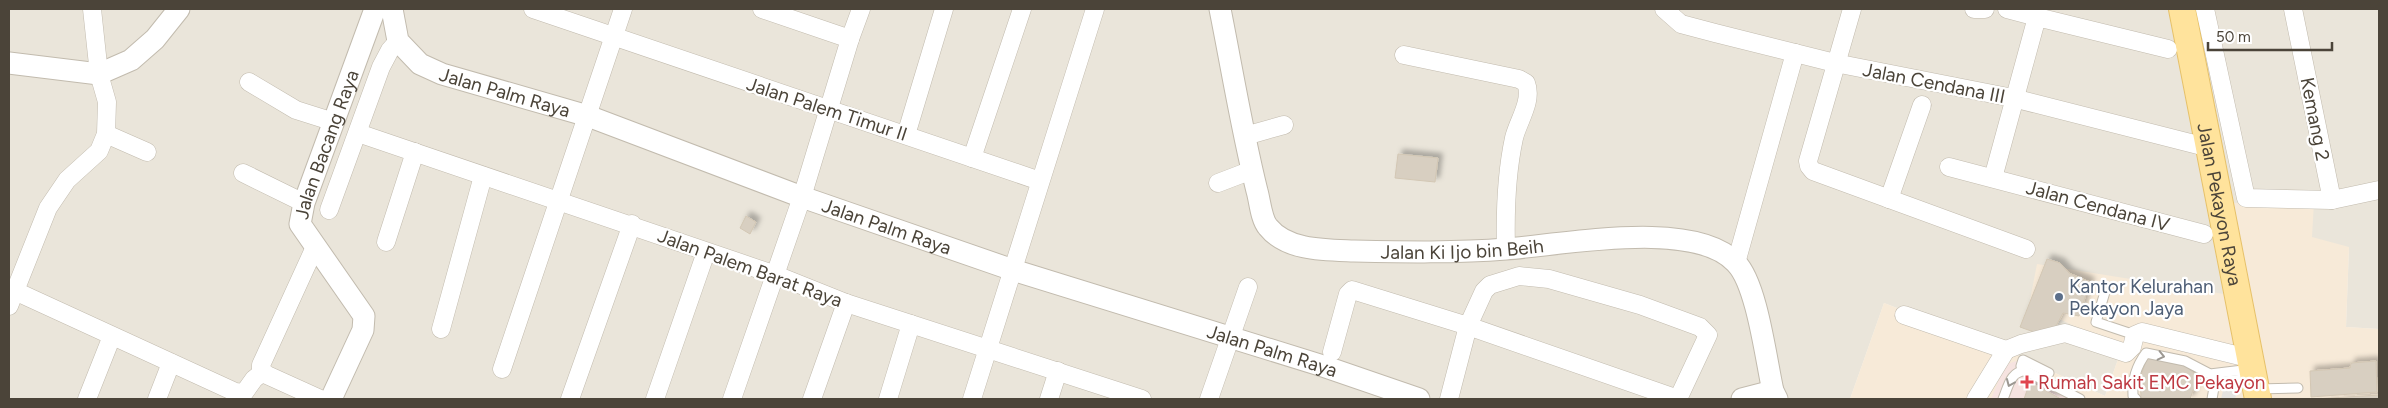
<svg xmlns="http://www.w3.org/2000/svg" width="2388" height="408" font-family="Figtree,sans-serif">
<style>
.residential{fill:#eae5da}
.commercial{fill:#f7ead8}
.medical{fill:#f6e3e0}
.parking{fill:#e5e3e0}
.building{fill:#d8cfc1;stroke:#d3c7b4;filter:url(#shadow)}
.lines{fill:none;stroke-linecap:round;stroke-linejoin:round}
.service-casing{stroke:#c2bbae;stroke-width:11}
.minor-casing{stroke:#c2bbae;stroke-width:19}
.tertiary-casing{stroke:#c2bbae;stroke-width:23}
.primary-casing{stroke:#e6c16a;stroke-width:28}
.service{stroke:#fff;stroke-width:9}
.minor{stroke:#fff;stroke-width:18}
.tertiary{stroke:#fff;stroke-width:21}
.primary{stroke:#ffe39c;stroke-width:26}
.oneway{stroke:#9c9892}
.service-dot{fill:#5c6f8a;stroke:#fff;stroke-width:2}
.health-dot{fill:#e0444e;stroke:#fff;stroke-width:2}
.labels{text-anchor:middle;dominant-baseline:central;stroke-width:4.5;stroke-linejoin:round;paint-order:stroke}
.street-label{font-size:19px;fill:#4b4439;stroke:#fff}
.service-label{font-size:19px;fill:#4e5e75;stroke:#fff;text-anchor:start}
.health-label{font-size:19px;fill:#be3a42;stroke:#fff;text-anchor:start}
</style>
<defs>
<filter id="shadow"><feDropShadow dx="4.5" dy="-4.5" stdDeviation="2.5" flood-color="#0004"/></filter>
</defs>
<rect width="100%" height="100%" fill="#f6f3ec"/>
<path class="residential" d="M9,9H2379V329L2346,327L2349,247L2224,294L2122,348L2105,396L1999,347L1884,303L1850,399H9Z"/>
<path class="commercial" d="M2314,202L2312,237L2349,247L2346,327L2379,329V399H1850L1884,303L1999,347L2105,396L2122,348L2029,305L2037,264L2224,294L2221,203Z"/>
<path class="medical" d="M2016,361L2087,399H1991L2005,365Z"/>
<path class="parking" d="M2224,386L2238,389L2235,399H2221Z"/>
<g class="building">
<path d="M1398,154L1438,158L1435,182L1395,178Z"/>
<path d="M746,216L756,222L750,234L740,228Z"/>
<path d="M2047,259L2060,263L2069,273L2090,282L2079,316L2063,313L2055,328L2045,336L2020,327Z"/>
<path d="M2147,358L2185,366L2198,376L2190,399L2141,398L2140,378Z"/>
<path d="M2376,361L2377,392L2311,397L2310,371L2350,368L2351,363Z"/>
<path d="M2030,382L2061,399H2024Z"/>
<path d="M2379,395V399H2314Z"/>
</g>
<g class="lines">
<g class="service-casing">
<g id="service">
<path d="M2105,292L2096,322L2135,335"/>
<path d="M2026,371L2021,366L2023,360L2049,373"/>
<path d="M2258,389L2298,388"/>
<path d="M2003,399C2008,387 2011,370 2026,371L2080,399"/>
<path d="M2136,399L2133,396C2132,380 2137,365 2146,353L2185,361L2210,374L2251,369"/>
<path d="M2212,399L2215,382L2253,378"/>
</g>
</g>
<g class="minor-casing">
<g id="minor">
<path d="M533,9L1040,181"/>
<path d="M762,9L850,39"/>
<path d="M1664,9L1681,24L1715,33L1835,63L2013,98L2210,148"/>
<path d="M1852,9L1808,161L1809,166L1813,171L2026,249"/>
<path d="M1974,9H1985"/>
<path d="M2007,9L2037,17"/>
<path d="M2205,9L2246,198L2332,200L2379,190"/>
<path d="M2293,9L2332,200"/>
<path d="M1404,55L1519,79L1526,83C1533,101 1518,121 1514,138C1506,175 1505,212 1506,249"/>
<path d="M249,82L296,110L334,122"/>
<path d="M358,133L776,275L846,303L1142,399"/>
<path d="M106,134L147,152"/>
<path d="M906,135L944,9"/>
<path d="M1245,136L1284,125"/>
<path d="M972,158L1022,9"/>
<path d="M1949,167L2204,234"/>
<path d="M243,173L304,203"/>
<path d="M1993,178L2037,17L2168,49"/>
<path d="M1218,183L1252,170"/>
<path d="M1889,199L1922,105"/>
<path d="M329,210L381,67L390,50L398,41"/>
<path d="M386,242L415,152"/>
<path d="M315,247L261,365V370L267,375L320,399"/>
<path d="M1736,263L1795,53"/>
<path d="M15,291L235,392L244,393L254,379L263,372"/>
<path d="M9,306L48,208L67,180L99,151L106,134L107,102L99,74L92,9"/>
<path d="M1904,315L2006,350"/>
<path d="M441,329L483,176"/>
<path d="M2006,350L2021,344L2065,333L2126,353L2132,347L2135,335L2142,332L2248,358"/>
<path d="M1332,352L1348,294L1352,290L1468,326L1678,399L1708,335L1700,327L1640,305L1549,279L1519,276L1490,285L1484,291L1468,326L1449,399"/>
<path d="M502,369L623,9"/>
<path d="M87,399L112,336"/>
<path d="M157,399L171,363"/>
<path d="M570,399L632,224"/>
<path d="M655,399L706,252"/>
<path d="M732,399L802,197L850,39L861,9"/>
<path d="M812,399L846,303"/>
<path d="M888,399L911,324"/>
<path d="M972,399L1095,9"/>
<path d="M1049,399L1058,371"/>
<path d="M1209,399L1248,287"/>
<path d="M1976,399L2006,350"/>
</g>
</g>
<g class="tertiary-casing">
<g id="tertiary">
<path id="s1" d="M392,9L398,41L420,64L442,74L588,116L802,197L1013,270L1323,366L1419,399"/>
<path id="s2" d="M1220,9C1232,69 1242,131 1257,191C1260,201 1261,219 1268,227C1287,251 1326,250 1354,251C1405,252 1456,253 1506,249C1562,245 1695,218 1736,263C1757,284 1766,360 1773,391L1777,399"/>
<path d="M9,63L99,74L131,60L155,39L179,9"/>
<path id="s3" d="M331,399L363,330L364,316L300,224L304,203L375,9"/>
<path d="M1742,399L1773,391"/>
</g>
</g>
<g class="primary-casing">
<g id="primary">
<path id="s4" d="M2182,9L2258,399"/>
</g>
</g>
<use href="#service" class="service"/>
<use href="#minor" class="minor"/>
<use href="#tertiary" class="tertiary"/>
<use href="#primary" class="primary"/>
</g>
<defs><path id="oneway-chevron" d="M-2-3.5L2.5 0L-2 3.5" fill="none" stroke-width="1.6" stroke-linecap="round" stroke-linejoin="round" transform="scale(1.25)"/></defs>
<g class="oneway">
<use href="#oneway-chevron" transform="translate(2161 356) rotate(13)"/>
<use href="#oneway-chevron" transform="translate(2010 383) rotate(113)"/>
</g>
<circle class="service-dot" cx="2059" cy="297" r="5"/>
<path class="health-dot" d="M2024.5 374.5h5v5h5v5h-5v5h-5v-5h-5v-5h5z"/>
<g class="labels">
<g class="street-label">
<text transform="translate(1934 83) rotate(11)">Jalan Cendana III</text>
<text stroke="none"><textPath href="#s1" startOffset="154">Jalan Palm Raya</textPath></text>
<text transform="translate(827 109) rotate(18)">Jalan Palem Timur II</text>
<text transform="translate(2315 119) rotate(79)">Kemang 2</text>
<text stroke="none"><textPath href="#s3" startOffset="286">Jalan Bacang Raya</textPath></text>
<text stroke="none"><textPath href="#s4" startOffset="199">Jalan Pekayon Raya</textPath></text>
<text transform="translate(2098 206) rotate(15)">Jalan Cendana IV</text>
<text stroke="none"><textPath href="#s1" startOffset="559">Jalan Palm Raya</textPath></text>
<text stroke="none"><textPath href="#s2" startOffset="424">Jalan Ki Ijo bin Beih</textPath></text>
<text transform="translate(750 268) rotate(20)">Jalan Palem Barat Raya</text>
<text stroke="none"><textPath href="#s1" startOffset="964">Jalan Palm Raya</textPath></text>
</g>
<g class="service-label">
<text x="2069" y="286">Kantor Kelurahan<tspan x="2069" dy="22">Pekayon Jaya</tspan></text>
</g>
<g class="health-label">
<text x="2038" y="382">Rumah Sakit EMC Pekayon</text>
</g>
</g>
<rect width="2388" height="408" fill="none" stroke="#4b4439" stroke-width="20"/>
<path d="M2208 42v8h124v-8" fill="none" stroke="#4b4439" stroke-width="2.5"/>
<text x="2216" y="42" font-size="15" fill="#4b4439" stroke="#ffffff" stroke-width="4" paint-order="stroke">50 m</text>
</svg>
